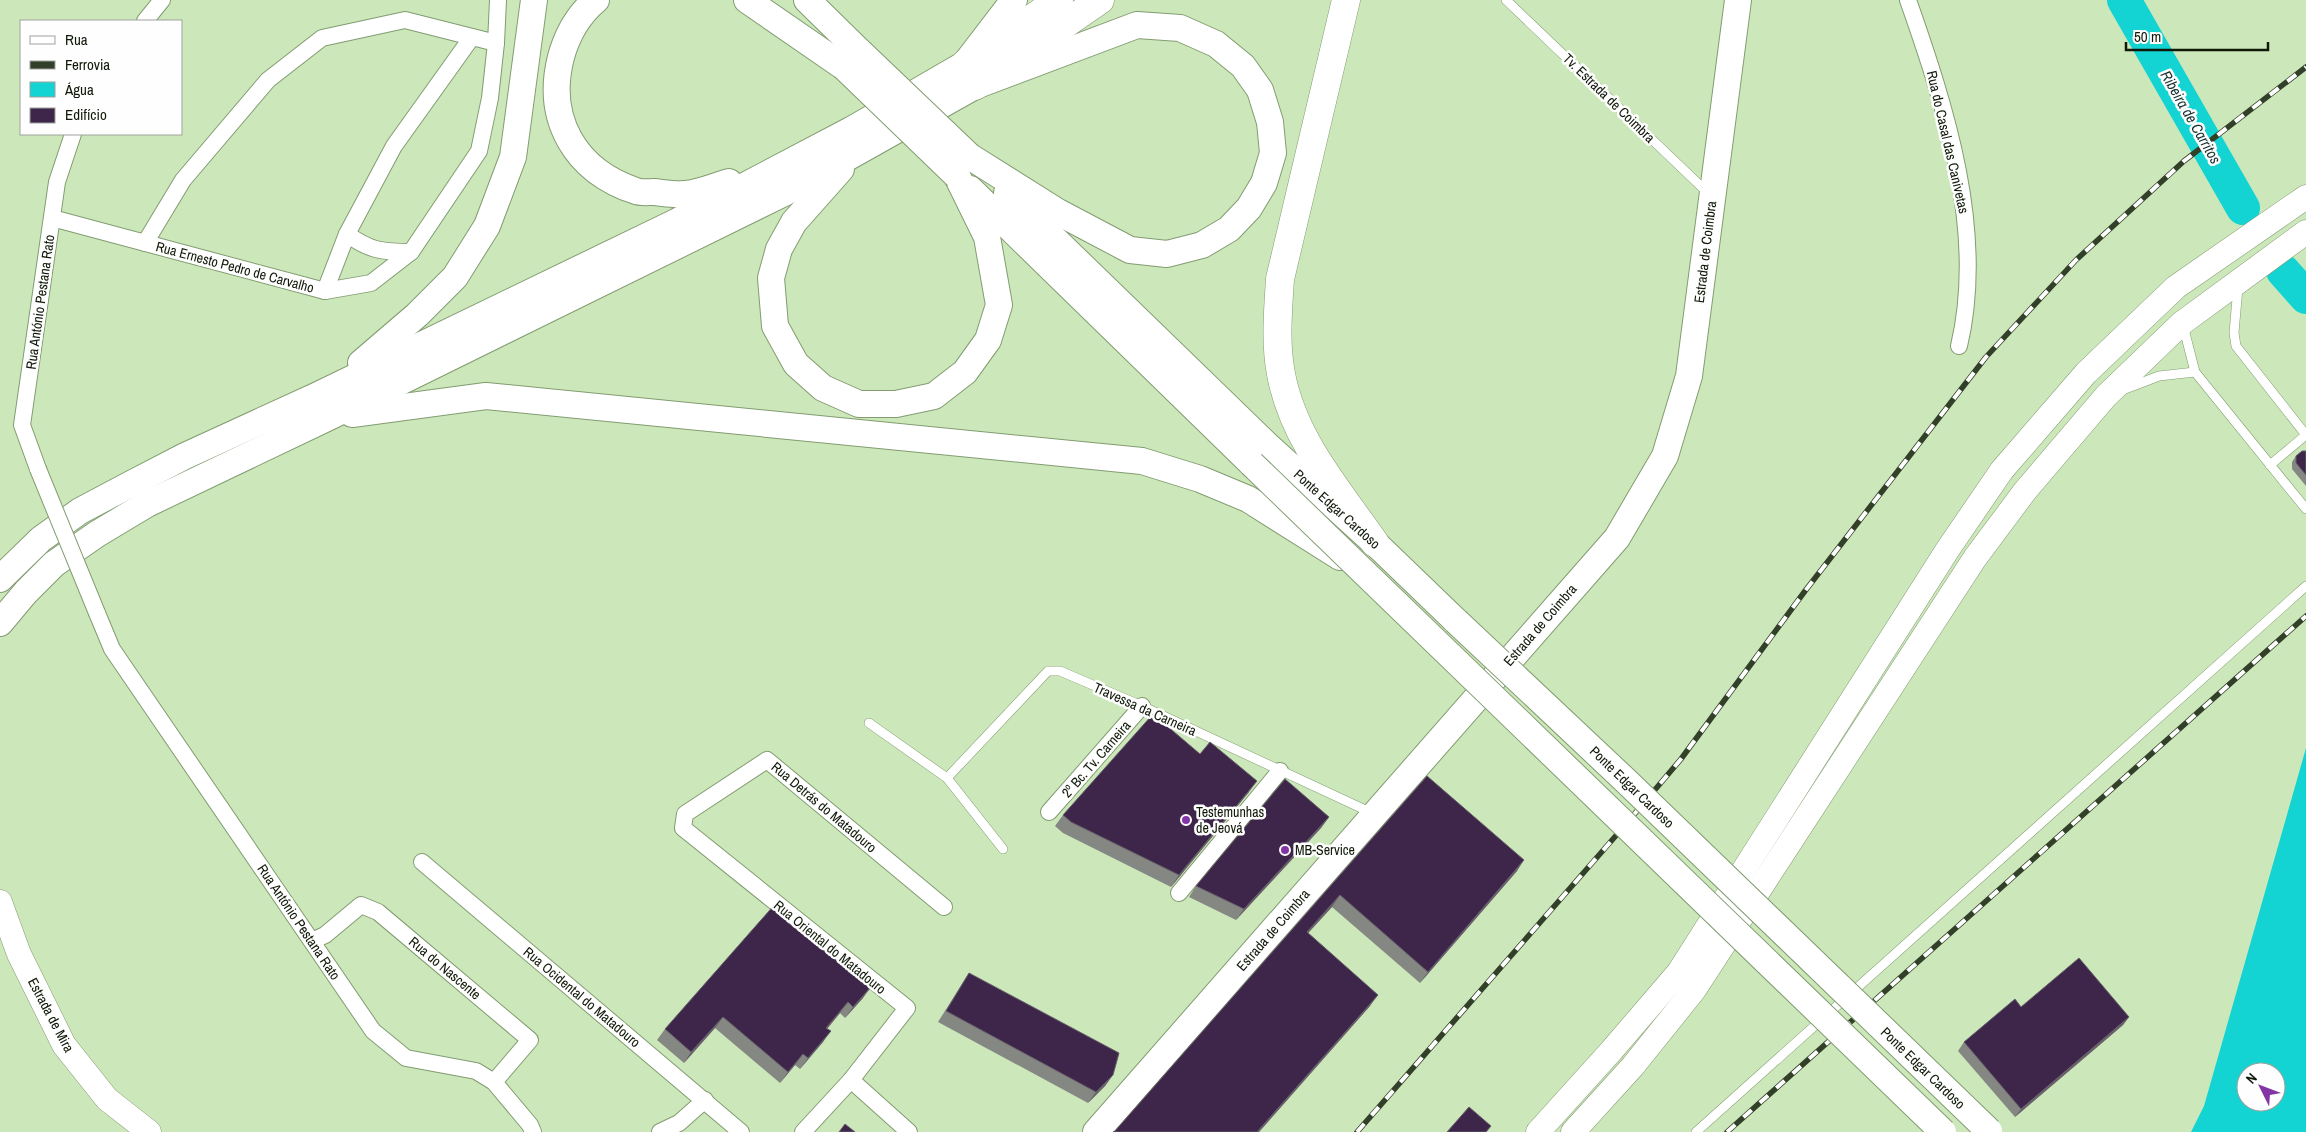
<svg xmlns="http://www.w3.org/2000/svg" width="2306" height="1132" font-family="'Archivo Narrow',sans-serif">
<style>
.water{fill:#13d4d2;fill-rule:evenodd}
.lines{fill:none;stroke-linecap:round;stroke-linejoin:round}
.river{stroke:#13d4d2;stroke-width:34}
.lane-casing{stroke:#829c71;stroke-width:10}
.street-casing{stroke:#829c71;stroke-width:18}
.secondary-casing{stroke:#829c71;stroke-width:25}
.primary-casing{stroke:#829c71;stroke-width:28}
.highway-casing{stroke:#829c71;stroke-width:29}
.lane{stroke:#fff;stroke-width:9}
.street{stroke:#fff;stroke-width:16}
.secondary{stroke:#fff;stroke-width:24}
.primary{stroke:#fff;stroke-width:26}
.highway{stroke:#fff;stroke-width:28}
.rail-casing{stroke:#323f29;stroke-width:5.5}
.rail{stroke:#fefefe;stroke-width:4;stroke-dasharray:11;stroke-linecap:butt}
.street-bridge-casing{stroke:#829c71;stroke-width:18;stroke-linecap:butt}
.primary-bridge-casing{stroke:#829c71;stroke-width:28;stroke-linecap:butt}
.street-bridge{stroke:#fff;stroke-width:16}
.primary-bridge{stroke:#fff;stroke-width:26}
.wall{fill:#848782}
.shaded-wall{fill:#68606b}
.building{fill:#3d2649;stroke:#68606b}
.poi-dot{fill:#8335a6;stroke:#fefefe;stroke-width:2}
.labels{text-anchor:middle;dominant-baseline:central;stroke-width:5;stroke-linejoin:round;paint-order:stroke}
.street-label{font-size:14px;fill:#101909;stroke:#fefefe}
.poi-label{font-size:14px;fill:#101909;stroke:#fefefe;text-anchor:start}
.water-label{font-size:15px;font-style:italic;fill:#173130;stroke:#fefefe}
</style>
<rect width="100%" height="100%" fill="#cce8ba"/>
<path class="water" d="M2306,748V1132H2191L2204,1106ZM2246,1072H2276V1102H2246Z"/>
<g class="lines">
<g class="river">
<path d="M2124,0L2243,208"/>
<path d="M2283,271L2306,297"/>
</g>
<g class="lane-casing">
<g id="lane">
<path d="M1506,0L1708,193"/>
<path d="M2238,287L2234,333L2236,346L2306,435"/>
<path d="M2183,325L2195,372L2306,509"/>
<path d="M2125,389L2159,376L2195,372"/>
<path d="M2270,465L2306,435"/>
<path d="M869,723L947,778L1003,849"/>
<path d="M947,778L1048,671H1060L1142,706L1372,813"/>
<path d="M1696,1132L2306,586"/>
</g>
</g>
<g class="street-casing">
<g id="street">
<path d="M1908,0C1946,108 1986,232 1959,346"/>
<path d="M145,21L162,0"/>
<path d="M52,218L325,291L371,283L411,252L479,151L490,98L496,43L498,0"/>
<path d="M347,234C370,251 383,252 411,252"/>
<path d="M145,243L183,180L268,80L322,38L405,20L496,43"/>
<path d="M325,291L347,234L394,146L472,37"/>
<path d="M38,469L22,425L57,182L73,134"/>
<path d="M97,613L112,649L373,1031L406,1058L476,1071L494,1082L530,1125L533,1132"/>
<path d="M1049,812L1142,706"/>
<path d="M422,862L741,1132"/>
<path d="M1179,893L1280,771"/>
<path d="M312,941L325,935L361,905L378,912L530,1040L494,1082"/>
<path d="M851,1080L909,1132"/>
<path d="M660,1132L679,1123L705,1100"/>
<path d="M803,1132L851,1080L907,1008L683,828L685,814L767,760L944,907"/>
</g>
</g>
<g class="secondary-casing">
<g id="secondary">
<path d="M0,902L19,954L64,1045L107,1099L149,1132"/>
<path d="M1538,1132L1612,1050L1679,972L1948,549L2002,470L2086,373L2176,287L2306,197"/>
<path d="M1573,1132L1633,1066L1694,990L1975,558L2025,491L2106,396L2182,323L2306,232"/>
</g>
</g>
<g class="primary-casing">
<g id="primary">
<path d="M596,0C578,15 567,35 561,57C545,119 575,171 636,191C641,193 648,192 654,192C664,193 675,195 685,194C699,193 715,186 729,182"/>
<path d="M747,0L844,67"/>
<path d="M807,0L860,52"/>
<path d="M841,169L794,222L779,249L771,278L775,326L796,364L823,388L859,404H896L934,396L965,372L988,340L999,305L987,237L957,176"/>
<path d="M970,189L1252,464"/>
<path d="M1007,193L1269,447L1375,543L1456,621"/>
<path d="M361,363L417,315L455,277L487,226L513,157L534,0"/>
<path d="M352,414L486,396L1142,461L1200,479L1248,499L1340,557"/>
<path d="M0,579L41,539L80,511L129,485L185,456L316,396L676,222L851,130L965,64L1014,0"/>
<path d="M0,623L26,592L54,564L97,534L147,504L331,416L786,192L975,86L1137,25L1180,28L1216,44L1243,66L1260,90L1270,122L1273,153L1264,183L1249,208L1229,229L1202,245L1167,254L1130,250L1058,212L969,156"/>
<path d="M1096,1132L1617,538L1665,456L1689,376L1738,0"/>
</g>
</g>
<g class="highway-casing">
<g id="highway">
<path d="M1346,0L1280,279C1278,310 1275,343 1281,374C1293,439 1338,490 1375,543"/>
<path d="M965,64L1059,0"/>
<path d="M975,86L1100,0"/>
</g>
</g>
<use href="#lane" class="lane"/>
<use href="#street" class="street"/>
<use href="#secondary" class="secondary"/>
<use href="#primary" class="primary"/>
<use href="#highway" class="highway"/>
<g class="rail-casing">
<g id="rail">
<path d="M1357,1132L1620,831L1681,759L1805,591L1986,357L2076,260L2184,161L2306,67"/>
<path d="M1727,1132L2306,616"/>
</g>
</g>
<use href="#rail" class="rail"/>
<g class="street-bridge-casing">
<path id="street-bridge" d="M38,469L97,613"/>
</g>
<g class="primary-bridge-casing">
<g id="primary-bridge">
<path d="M860,52L969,156"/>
<path d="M844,67L957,176"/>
<path d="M1252,464L1943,1132"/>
<path d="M1456,621L1626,781L1989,1131"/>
</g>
</g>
<use href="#street-bridge" class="street-bridge"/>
<use href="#primary-bridge" class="primary-bridge"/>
</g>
<g class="wall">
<path d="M2306,451V486L2292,469V462L2296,456Z"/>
<path d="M1200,754L1249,792L1171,887L1063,833L1055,826L1063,815Z"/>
<path d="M1427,776L1517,871L1420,983L1332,907L1308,933L1370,1006L1259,1132H1113L1115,1131Z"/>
<path d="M1329,817L1321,828L1236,920L1189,897L1196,886Z"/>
<path d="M788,923L863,998L845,1018L840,1013L827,1028L823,1042L800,1069L795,1065L780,1083L715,1028L684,1063L657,1040L665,1029Z"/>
<path d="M969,973L1113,1075L1105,1086L1088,1103L938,1022L962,984Z"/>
<path d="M2021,1007L2129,1017L2123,1025L2015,1117L1958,1051L1964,1042Z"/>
</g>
<g class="shaded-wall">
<path d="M1257,781L1249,792L1171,887L1179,875Z"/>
<path d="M1329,817L1321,828L1236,920L1244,909Z"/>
<path d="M1524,860L1517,871L1420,983L1428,972Z"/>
<path d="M1340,895L1332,907L1299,943L1307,932Z"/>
<path d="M871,987L863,998L845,1018L853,1007Z"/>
<path d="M1378,995L1370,1006L1259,1132H1257Z"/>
<path d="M848,1002L840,1013L819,1039L826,1028Z"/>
<path d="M723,1017L715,1028L684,1063L691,1052Z"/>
<path d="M2129,1017L2123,1025L2015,1117L2021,1109Z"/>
<path d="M831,1031L823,1042L800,1069L808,1058Z"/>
<path d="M803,1054L795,1065L780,1083L788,1072Z"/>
<path d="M1113,1075L1105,1086L1088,1103L1096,1092Z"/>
</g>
<g class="building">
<path d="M2302,451H2306V475L2296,463V456Z"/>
<path d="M1153,714L1200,754L1210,742L1257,781L1179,875L1071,822L1063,815Z"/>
<path d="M1427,776L1524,860L1428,972L1340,895L1307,932L1378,995L1257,1132H1113L1115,1131Z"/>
<path d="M1285,779L1329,817L1244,909L1196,886Z"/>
<path d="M776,903L792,917L787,922L871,987L853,1007L848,1002L826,1028L831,1031L808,1058L803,1054L788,1072L723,1017L691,1052L665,1029Z"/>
<path d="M2079,958L2129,1017L2021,1109L1964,1042L2015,999L2021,1007Z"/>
<path d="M969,973L1119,1053L1113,1075L1096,1092L946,1011Z"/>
<path d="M1469,1107L1491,1126L1486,1132H1447Z"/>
<path d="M845,1124L855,1132H839Z"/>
</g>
<g class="poi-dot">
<circle cx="1186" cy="820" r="5"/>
<circle cx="1285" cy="850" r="5"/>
</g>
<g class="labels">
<g class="street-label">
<text transform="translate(1609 98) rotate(44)">Tv. Estrada de Coimbra</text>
<text transform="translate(1948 142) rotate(77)">Rua do Casal das Canivetas</text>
<text transform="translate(1705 252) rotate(-83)">Estrada de Coimbra</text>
<text transform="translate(235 267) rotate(15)">Rua Ernesto Pedro de Carvalho</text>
<text transform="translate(40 302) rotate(-82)">Rua António Pestana Rato</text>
<text transform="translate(1337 509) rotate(42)">Ponte Edgar Cardoso</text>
<text transform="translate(1540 625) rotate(-49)">Estrada de Coimbra</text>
<text transform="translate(1145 709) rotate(24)">Travessa da Carneira</text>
<text transform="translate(1096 759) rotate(-49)">2º Bc. Tv. Carneira</text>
<text transform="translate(1632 787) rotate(44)">Ponte Edgar Cardoso</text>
<text transform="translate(824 807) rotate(40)">Rua Detrás do Matadouro</text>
<text transform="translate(299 922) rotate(56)">Rua António Pestana Rato</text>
<text transform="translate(1273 930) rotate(-49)">Estrada de Coimbra</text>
<text transform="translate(830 947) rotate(39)">Rua Oriental do Matadouro</text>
<text transform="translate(445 968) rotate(40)">Rua do Nascente</text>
<text transform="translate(582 997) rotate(40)">Rua Ocidental do Matadouro</text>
<text transform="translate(51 1015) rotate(62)">Estrada de Mira</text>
<text transform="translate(1923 1068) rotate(44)">Ponte Edgar Cardoso</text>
</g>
<g class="poi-label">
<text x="1196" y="812">Testemunhas<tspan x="1196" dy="16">de Jeová</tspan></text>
<text x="1295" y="850">MB-Service</text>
</g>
<g class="water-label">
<text transform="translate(2191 117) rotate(60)">Ribeira de Carritos</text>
</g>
</g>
<rect x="20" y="20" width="162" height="115" fill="#fefefe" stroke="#9fa29c"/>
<rect x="30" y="36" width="25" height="8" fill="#ffffff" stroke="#9fa29c"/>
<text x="65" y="45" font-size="15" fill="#101909">Rua</text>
<rect x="30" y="61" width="25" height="8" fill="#323f29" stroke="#9fa29c"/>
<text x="65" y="70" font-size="15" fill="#101909">Ferrovia</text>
<rect x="30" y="82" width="25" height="15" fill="#13d4d2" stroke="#9fa29c"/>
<text x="65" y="95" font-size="15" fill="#101909">Água</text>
<rect x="30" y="108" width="25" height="15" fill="#3d2649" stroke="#9fa29c"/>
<text x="65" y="120" font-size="15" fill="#101909">Edifício</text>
<g transform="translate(2261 1087) rotate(312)"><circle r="24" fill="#fefefe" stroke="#9fa29c"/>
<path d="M0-4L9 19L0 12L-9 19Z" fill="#8335a6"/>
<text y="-8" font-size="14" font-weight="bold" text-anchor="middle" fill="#101909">N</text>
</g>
<path d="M2126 42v8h142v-8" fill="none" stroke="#101909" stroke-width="2.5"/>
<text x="2134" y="42" font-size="15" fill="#101909" stroke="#fefefe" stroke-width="4" paint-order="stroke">50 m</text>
</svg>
